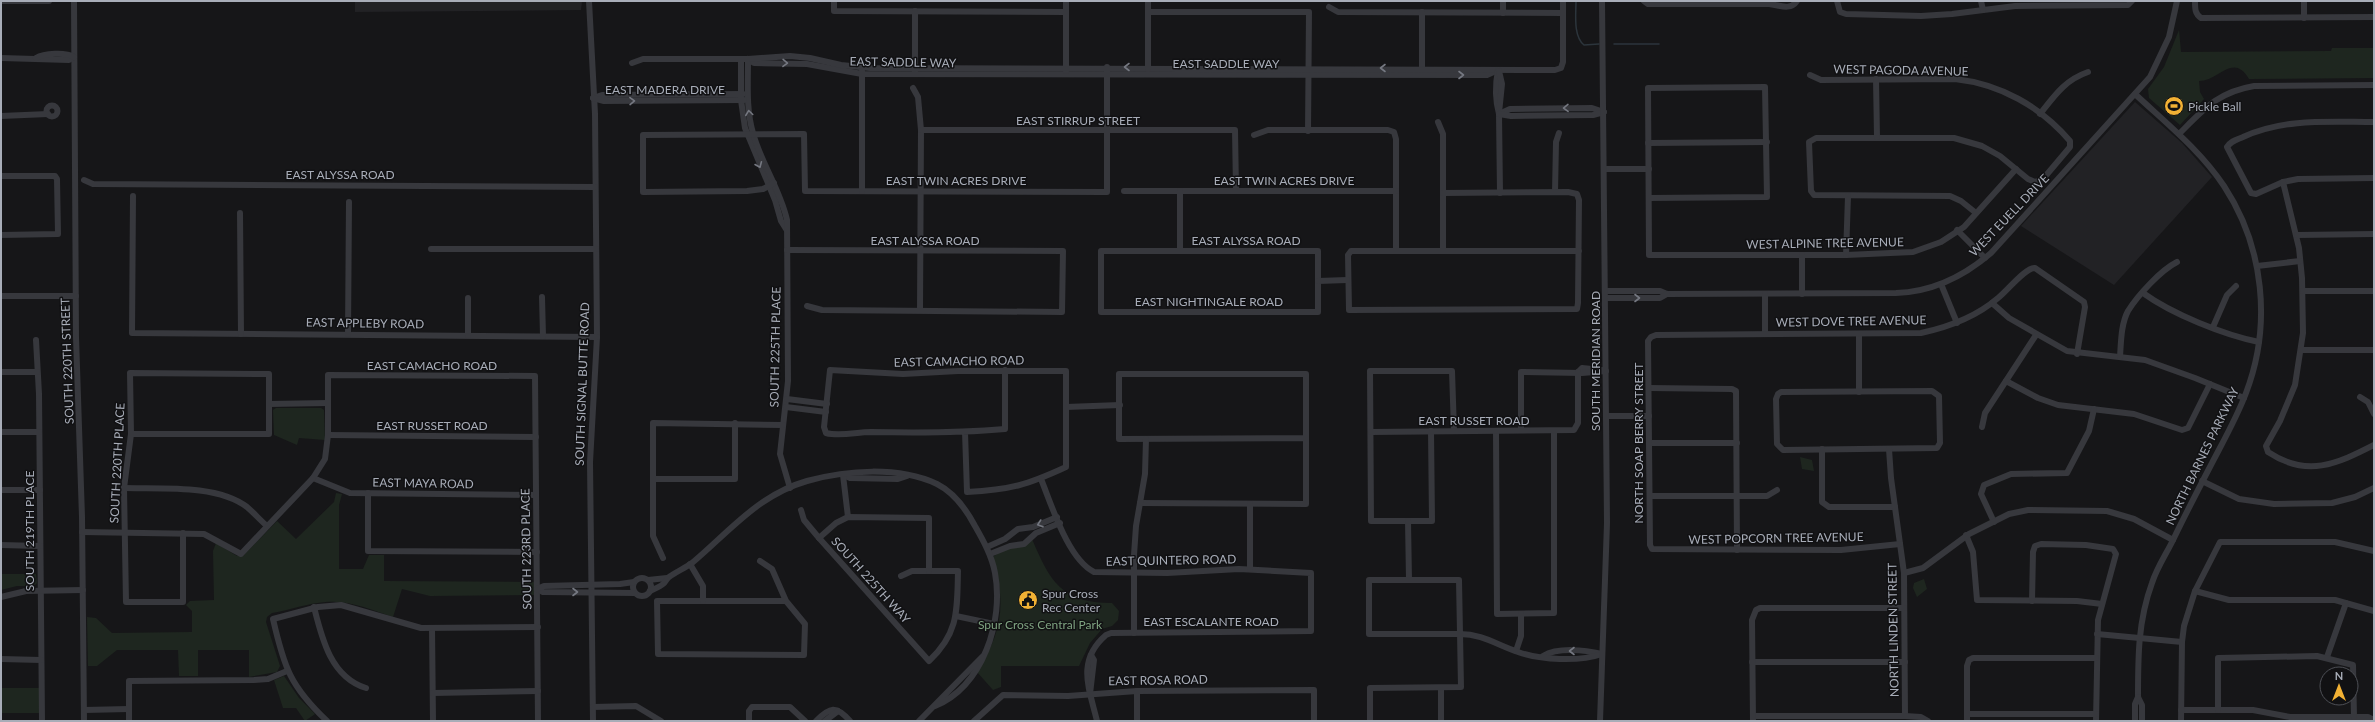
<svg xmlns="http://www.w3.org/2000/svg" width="2375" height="722" font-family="Lato,sans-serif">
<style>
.built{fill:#222225}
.green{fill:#1e261f}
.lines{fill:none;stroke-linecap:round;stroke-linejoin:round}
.stream{stroke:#2c353c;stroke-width:1.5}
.minor{stroke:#37383d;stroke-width:6}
.oneway{stroke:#757881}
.labels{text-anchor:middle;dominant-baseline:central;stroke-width:3;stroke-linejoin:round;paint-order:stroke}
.street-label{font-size:12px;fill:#a8adb8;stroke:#111113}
.poi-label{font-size:12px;fill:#a8adb8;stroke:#111113;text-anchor:start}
.park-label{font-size:12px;fill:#7fa381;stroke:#111113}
</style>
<rect width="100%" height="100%" fill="#161618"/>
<g class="built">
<path d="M355,1H582L581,10L355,12Z"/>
<path d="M2135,102L2182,143L2212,177L2114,285L2021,226Z"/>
</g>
<g class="green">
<path d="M2179,30L2181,52L2331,51L2332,48H2374V78L2249,79C2233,52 2219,81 2199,81L2200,92L2204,99L2180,125L2149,98L2148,89L2164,67Z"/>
<path d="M276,408H321L324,410L325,440L299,438L297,445L274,435L273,410Z"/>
<path d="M1800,457L1812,460L1814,471L1802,469Z"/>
<path d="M336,493L342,494L339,505V569H363L369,555H384V581L534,582L535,595L430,596L402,589L393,617C372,610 350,600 326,602C308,603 290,610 272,613L267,617L266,622L280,666L277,672L249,677V650H198V676H179L178,650H117L97,666H88L87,617L96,618L112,633L192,632V611L186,605L190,601L214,600L213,551L216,543L237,556H243L277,521L296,539L334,502Z"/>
<path d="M1032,539C1050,581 1061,603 1112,603L1119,611L1118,620L1112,626L1102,629L1090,643L1079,666H1001V687L993,690L977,672C1003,630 1006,605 993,557L998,553Z"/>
<path d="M1,574H36L37,583L34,586H17L1,590Z"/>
<path d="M1924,579L1927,589L1917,597L1913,588L1914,583Z"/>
<path d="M284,676L299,698L315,714L305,721L296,708H283L274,680Z"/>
<rect x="1" y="688" width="38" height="25"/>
</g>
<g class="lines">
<g class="stream">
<path d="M1576,1C1576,14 1573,36 1584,45L1599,44"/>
<path d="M1614,44H1659"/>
</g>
<g class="minor">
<path d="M1,1H49"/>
<path d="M74,1L76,337L82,517L84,721"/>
<path d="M589,1L595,114L597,337L590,462L593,721"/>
<path d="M834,1V11L1066,12"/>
<path d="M1644,1L1648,4H1769C1779,5 1790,11 1797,1"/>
<path d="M1837,1L1840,12L1846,14L1921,16L1952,14L2015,6L2128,5L2132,1"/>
<path d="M1981,1L1983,10"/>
<path d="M2195,1C2195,9 2195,14 2201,18L2374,17"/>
<path d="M2304,1V18"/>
<path d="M1329,7L1338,12L1563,13"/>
<path d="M915,11V71"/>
<path d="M1148,12H1309L1308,131"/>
<path d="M1422,12V71"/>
<path d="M1503,13V1"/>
<path d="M1,58L69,60L74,57"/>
<path d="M36,58C44,53 66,52 74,57"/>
<path d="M741,59V100L745,128L775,200L781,221L786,229"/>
<path d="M748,59L754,63L807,64L862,74L1487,75L1498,70"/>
<path d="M748,59C748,84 746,109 753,133C761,163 780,189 787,220L788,381L780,454L790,488"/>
<path d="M632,63L643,59H748L790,56L810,58L841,65L870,68L1555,70L1561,68L1563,62V1"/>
<path d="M1148,69V1"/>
<path d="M1498,70C1495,85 1495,99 1499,114L1500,193"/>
<path d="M1066,71V1"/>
<path d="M1499,71L1502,84L1499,113"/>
<path d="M1810,75L1821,80L1955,79C2000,84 2040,106 2070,141V147L2043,179L2035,182L2028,179L2000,156L1982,146L1954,138H1816L1809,142L1811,191L1814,195L1950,196L1961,201L1976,213"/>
<path d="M1876,79L1877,137"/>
<path d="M913,88L918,97L921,130L920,310"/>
<path d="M2135,94C2166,123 2200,150 2224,186C2264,247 2272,325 2246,393C2237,417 2224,440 2212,463C2199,488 2186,513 2174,538C2167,553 2157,567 2152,583C2138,621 2138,657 2138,697L2142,705V721"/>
<path d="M593,98L602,95L743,94"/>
<path d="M593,98L604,101L744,100"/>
<circle cx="52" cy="111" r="5.5"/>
<path d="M1499,114L1510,109L1592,108L1604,112"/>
<path d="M1499,114L1511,116L1593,115L1604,112"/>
<path d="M2040,114C2055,95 2065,80 2088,72"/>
<path d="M1,116L48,114"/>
<path d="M1438,122L1443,134V251"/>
<path d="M2374,122C2329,122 2284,118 2243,137C2236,140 2231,141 2227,147L2251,193L2256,194L2283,182L2298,179L2374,178"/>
<path d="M921,130H1235L1236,190"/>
<path d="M2179,134C2204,109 2218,92 2254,86L2374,85"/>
<path d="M1254,135L1268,130H1388L1394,132L1396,139V250"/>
<path d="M1648,143L1767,142"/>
<path d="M1605,169H1649"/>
<path d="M1,176H55L57,179L58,234L1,235"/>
<path d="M84,180L93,184L595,187"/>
<path d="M2283,182L2299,248L2302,278L2303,333L2295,385L2280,421L2266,446L2268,452C2307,478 2337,464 2374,445"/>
<path d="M774,183L763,189L747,191L643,192V135L804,134L805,191L1107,192V67"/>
<path d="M862,191V71"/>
<path d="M1124,191H1396"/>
<path d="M1180,191V251"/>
<path d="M1555,192L1556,142L1559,133"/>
<path d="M1443,193L1568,192L1577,194L1579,200L1578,303L1577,309L1349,310L1348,255L1351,251H1579"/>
<path d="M133,196L132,333L597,337"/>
<path d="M1649,198L1767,197L1765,87L1648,88L1649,255H1846L1913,252L1941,242L1964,227L2016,169"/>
<path d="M240,213L241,334"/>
<path d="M1957,230L1985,258"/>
<path d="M2297,235L2374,234"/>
<path d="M431,249H596"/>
<path d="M787,250L1063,251L1062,312L822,310L807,306"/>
<rect x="1101" y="251" width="217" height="61"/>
<path d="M1802,255V294"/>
<path d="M1846,255L1848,196"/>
<path d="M2257,266L2300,261"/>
<path d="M1318,281L1347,280"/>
<path d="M1941,284L1957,323"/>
<path d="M1606,291H1660L1667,294L1896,293C1932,292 1963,277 1991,253L2150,77L2169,37L2177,1"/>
<path d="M2303,291H2374"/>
<path d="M2143,293C2172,314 2224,335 2259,342"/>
<path d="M1765,294V334"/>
<path d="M1,296H76"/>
<path d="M542,297L543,336"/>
<path d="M468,298V335"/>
<path d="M1606,298H1660L1667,294"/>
<path d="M1992,303L2009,318L2067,351L2145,360L2195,378L2244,398"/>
<path d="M2213,327L2227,295L2236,286"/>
<path d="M348,334L349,202"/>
<path d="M1859,334V392"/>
<path d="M36,340L39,394L42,721"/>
<path d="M2301,350H2374"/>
<path d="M2120,357C2121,342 2121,324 2128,311C2138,295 2161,270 2177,262"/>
<path d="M1,372H37"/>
<path d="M1578,372L1582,368L1602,370"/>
<path d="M2006,381L2038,398L2058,405L2134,414L2182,430L2188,428L2210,384"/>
<path d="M1649,388L1732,389L1736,391L1737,550"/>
<path d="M1932,391L1939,396L1940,443L1937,448L1783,450L1777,444L1776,399L1778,394L1781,392Z"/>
<path d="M2360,397L2368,402L2374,414"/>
<path d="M787,399L827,404"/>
<path d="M269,404L328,403"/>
<path d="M786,407L826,412"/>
<path d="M1066,407L1120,405"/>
<path d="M1606,416H1649"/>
<path d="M1982,427L1985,413L2036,335"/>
<path d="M1521,430V372L1582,373L1606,371"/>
<path d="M1431,431L1432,521H1371L1370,371H1452L1454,431"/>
<path d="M1496,431L1497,614L1554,613V431"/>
<path d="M1,432H39"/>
<path d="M965,432L967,492C1010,490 1027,485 1066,467V371H958L903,374L830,370L824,427L826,433C840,437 856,432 871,432C916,433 960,433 1005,429V370"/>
<path d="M1371,432L1574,430L1578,423V372"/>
<path d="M131,434H269V374L130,373L131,434L124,488L126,602H183V533"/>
<path d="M328,435L536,437"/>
<path d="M1649,443H1737"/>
<path d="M1822,449V502L1829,507H1895"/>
<path d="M1889,449L1891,478L1904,573L1905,716"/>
<path d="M843,475L850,478L898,479L907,476"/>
<path d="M843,475L848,517"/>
<path d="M313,478L350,493L536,495"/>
<path d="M653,479H735V423"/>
<path d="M1041,479C1052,506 1068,559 1094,572L1167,573L1239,569L1311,573V631L1111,633L1106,635C1076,661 1089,688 1097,721"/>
<path d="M2202,481L2239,499L2274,504L2332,503L2355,497L2374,488"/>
<path d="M124,488C160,489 217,484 247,507C254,513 260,520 267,526"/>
<path d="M1,490H40"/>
<path d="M368,493V551L537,552"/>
<path d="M1650,496H1767L1777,490"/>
<path d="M1140,503L1306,504V374H1119V439L1306,438"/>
<path d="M1250,504V569"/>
<path d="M801,510L804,520L819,538L929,661C959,633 957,610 958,571H912L901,576"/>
<path d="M1408,521L1409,580"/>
<path d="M1994,522L1981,494L1984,485L2011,474L2067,473L2089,431L2094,409"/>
<path d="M82,532L204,534L241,554L313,478L325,459L328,435V375L535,376L538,721"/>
<path d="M1966,535L1973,552L1977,600L2077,601L2102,604"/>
<path d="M819,538L836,523L848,517L929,518V571"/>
<path d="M1900,544L1841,550L1652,549L1650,545L1648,341L1651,337L1656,335L1921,333C1949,327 1976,317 1998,298C2007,291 2026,267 2035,268L2084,302L2085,307L2077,354"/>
<path d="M1,545L40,546"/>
<path d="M987,547L1005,539L1018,529L1033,527L1057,517"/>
<path d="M990,554L1010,546L1024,544L1036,533L1060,523"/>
<path d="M663,558L653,536V423L783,425"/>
<path d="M760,561L772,569L786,601L805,624L804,655L658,654L657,601H786"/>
<path d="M690,564L703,586V601"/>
<path d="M1904,573L1923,568L1969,534L2009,514L2028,510L2107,511L2134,519L2173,540"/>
<circle cx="642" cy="587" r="9"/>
<path d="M648,580L667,578"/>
<path d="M537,589L543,592L635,593"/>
<path d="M537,589L544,586L620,584L634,582"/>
<path d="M650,591C654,589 660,587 663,584C666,582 666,579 669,577C676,572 685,568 692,563C729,532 758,495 807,481C847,470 898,466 937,484C955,493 966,509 975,526C983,540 992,556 995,573C1004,621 983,686 935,706"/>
<path d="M2195,591L2229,600H2335L2374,611"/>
<path d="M1,597L26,591L83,590"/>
<path d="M2032,601L2033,552L2035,546L2041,544L2086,545L2113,549L2116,554L2098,620L2096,721"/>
<path d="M314,607C322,639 331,677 366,688"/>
<path d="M956,616L994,624"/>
<path d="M432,628L433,721"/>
<path d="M1134,633V555L1136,526L1145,474L1146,439"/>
<path d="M2097,634L2182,642"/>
<path d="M1516,651L1521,636V614"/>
<path d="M1543,656C1558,647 1585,650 1602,654"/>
<path d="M2327,657L2346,603"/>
<path d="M1,659L41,660"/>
<path d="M1752,662H1905"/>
<path d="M1441,688V721"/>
<path d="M1137,691V721"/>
<path d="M433,693L538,691"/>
<path d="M1090,694L1094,660L1091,655"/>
<path d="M593,707L636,706L661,721"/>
<path d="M84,710L129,709"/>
<path d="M2181,710H2253L2290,717H2368L2374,720"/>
<path d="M2218,710V658L2317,656L2353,665L2354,717"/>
<path d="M1967,714H2096"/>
<path d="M1753,716H1905L1921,717L1928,721"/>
<path d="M129,721V681L254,680L268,679L287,671"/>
<path d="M327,721C290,686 284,667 273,619L318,607L341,605L421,628L538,627"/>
<path d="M749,721V711L752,707H790L805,721"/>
<path d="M816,721C830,707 836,705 850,721"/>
<path d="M825,721L838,711"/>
<path d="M919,721L982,657"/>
<path d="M974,721L1003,695L1068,696L1137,691L1314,690V721"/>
<path d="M1370,721V688L1461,687L1459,580H1369V634H1460C1482,634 1497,645 1518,652C1540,660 1579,662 1602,654"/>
<path d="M1600,721L1607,523L1602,1"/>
<path d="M1753,721L1752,620L1756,610L1760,608H1904"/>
<path d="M1967,721V666L1969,660L1973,658H2096"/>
<path d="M2135,721V704L2138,697"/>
<path d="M2181,721L2182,642L2184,626L2195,591L2220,542H2335L2374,551"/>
</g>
</g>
<defs><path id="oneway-chevron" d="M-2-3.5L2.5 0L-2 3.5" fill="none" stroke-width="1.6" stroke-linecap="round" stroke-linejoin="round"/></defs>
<g class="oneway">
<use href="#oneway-chevron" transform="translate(785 63) rotate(1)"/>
<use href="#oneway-chevron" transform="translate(1127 67) rotate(180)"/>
<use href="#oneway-chevron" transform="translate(1383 68) rotate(-180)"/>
<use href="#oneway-chevron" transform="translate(1461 75)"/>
<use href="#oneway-chevron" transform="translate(632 101) rotate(-1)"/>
<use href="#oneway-chevron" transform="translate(1566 108) rotate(179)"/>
<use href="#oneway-chevron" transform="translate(749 113) rotate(-98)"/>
<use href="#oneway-chevron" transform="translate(759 165) rotate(67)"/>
<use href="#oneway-chevron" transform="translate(1637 298)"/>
<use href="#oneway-chevron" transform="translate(1040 524) rotate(161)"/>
<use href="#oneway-chevron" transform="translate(575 592)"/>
<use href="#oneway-chevron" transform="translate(1572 651) rotate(-180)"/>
</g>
<defs>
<g id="stadium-disc" transform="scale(1)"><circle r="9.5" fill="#f2b134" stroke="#111113"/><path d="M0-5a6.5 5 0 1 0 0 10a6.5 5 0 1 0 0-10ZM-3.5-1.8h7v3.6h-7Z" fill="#111"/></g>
<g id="civic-disc" transform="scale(1)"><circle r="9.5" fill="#f2b134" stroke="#111113"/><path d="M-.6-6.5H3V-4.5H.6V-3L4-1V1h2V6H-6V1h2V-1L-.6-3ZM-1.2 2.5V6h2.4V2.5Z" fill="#111"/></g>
</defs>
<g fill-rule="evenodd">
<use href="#stadium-disc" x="2174" y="106"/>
<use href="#civic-disc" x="1028" y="600"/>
</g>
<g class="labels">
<g class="street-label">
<text transform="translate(903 62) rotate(1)">EAST SADDLE WAY</text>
<text x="1226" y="63">EAST SADDLE WAY</text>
<text transform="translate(1901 70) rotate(1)">WEST PAGODA AVENUE</text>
<text x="665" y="89">EAST MADERA DRIVE</text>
<text x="1078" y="120">EAST STIRRUP STREET</text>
<text x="340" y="174">EAST ALYSSA ROAD</text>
<text x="956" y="180">EAST TWIN ACRES DRIVE</text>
<text x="1284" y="180">EAST TWIN ACRES DRIVE</text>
<text transform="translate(2009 215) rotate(-46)">WEST EUELL DRIVE</text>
<text x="925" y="240">EAST ALYSSA ROAD</text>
<text x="1246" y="240">EAST ALYSSA ROAD</text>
<text transform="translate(1825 243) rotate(-1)">WEST ALPINE TREE AVENUE</text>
<text x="1209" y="301">EAST NIGHTINGALE ROAD</text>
<text transform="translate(1851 321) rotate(-1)">WEST DOVE TREE AVENUE</text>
<text transform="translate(365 323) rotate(1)">EAST APPLEBY ROAD</text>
<text transform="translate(775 347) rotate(-89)">SOUTH 225TH PLACE</text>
<text transform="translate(67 361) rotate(-92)">SOUTH 220TH STREET</text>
<text transform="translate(959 361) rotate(-1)">EAST CAMACHO ROAD</text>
<text transform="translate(1595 361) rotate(-90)">SOUTH MERIDIAN ROAD</text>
<text x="432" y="365">EAST CAMACHO ROAD</text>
<text transform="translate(582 384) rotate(-88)">SOUTH SIGNAL BUTTE ROAD</text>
<text x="1474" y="420">EAST RUSSET ROAD</text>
<text x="432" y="425">EAST RUSSET ROAD</text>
<text transform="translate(1638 443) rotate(-90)">NORTH SOAP BERRY STREET</text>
<text transform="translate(2202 456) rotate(-64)">NORTH BARNES PARKWAY</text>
<text transform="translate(117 463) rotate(-87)">SOUTH 220TH PLACE</text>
<text transform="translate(423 483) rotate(1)">EAST MAYA ROAD</text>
<text transform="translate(29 531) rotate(-90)">SOUTH 219TH PLACE</text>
<text transform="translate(1776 538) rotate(-1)">WEST POPCORN TREE AVENUE</text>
<text transform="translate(526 549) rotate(-91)">SOUTH 223RD PLACE</text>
<text transform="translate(1171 560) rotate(-1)">EAST QUINTERO ROAD</text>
<text transform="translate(871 580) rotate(48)">SOUTH 225TH WAY</text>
<text x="1211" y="621">EAST ESCALANTE ROAD</text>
<text transform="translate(1893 630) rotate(-91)">NORTH LINDEN STREET</text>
<text transform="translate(1158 680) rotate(-1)">EAST ROSA ROAD</text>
</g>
<g class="poi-label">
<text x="2188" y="106">Pickle Ball</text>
<text x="1042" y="593">Spur Cross<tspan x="1042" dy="14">Rec Center</tspan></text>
</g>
<g class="park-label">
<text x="1040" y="624">Spur Cross Central Park</text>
</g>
</g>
<rect width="2375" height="722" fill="none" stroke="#a8adb8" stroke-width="4"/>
<g transform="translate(2339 686)"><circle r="19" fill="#111113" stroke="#4d4f55"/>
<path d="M0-3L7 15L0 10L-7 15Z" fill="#f2b134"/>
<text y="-6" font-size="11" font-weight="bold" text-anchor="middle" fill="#a8adb8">N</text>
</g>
</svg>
